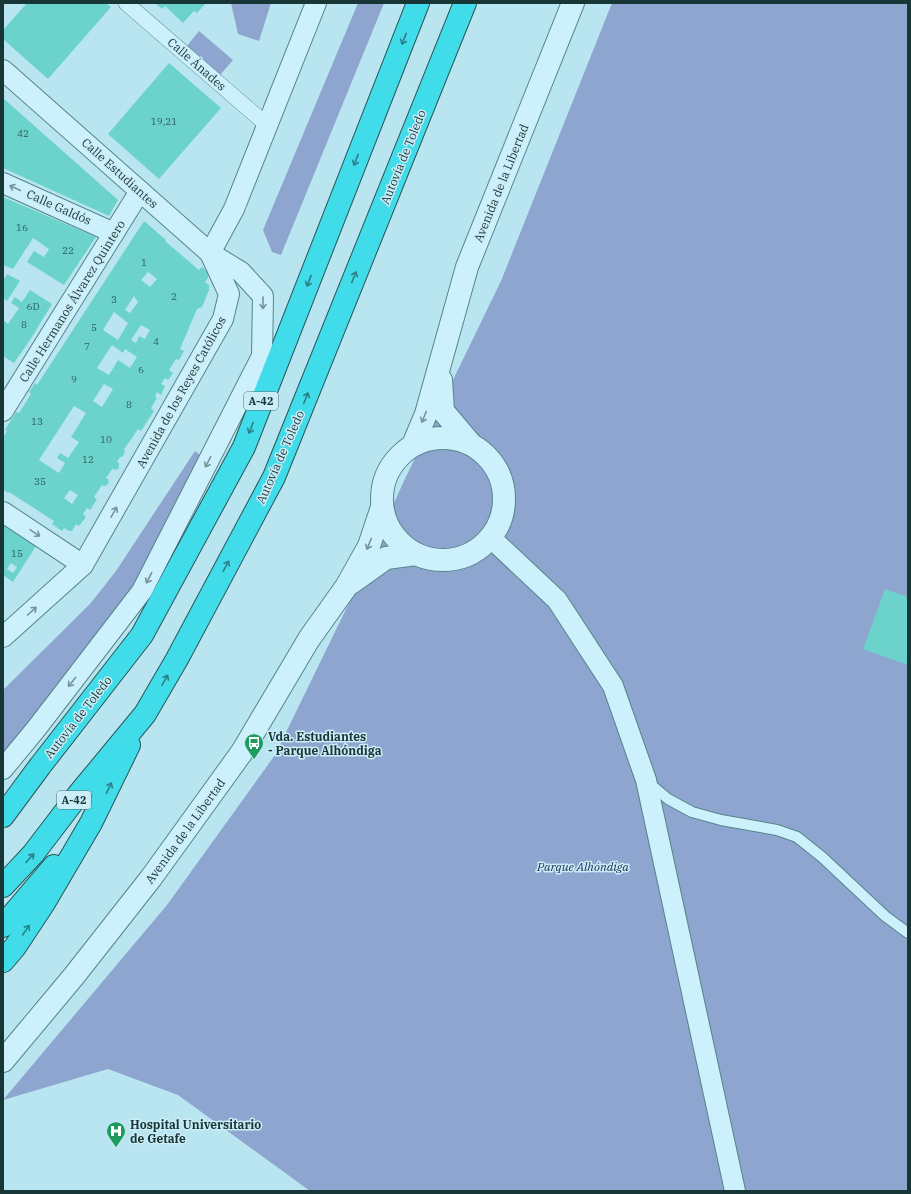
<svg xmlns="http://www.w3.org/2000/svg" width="911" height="1194" font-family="'IBM Plex Serif',serif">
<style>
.green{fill:#8da5cf}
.building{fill:#6cd3cc;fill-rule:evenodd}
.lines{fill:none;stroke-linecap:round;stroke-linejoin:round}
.service-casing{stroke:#538689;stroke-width:12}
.pedestrian-casing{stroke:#538689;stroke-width:16}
.minor-casing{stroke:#538689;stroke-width:22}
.tertiary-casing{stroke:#538689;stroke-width:24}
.motorway-casing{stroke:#285555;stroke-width:24}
.service{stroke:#cdf1fc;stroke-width:10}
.pedestrian{stroke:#cdf1fc;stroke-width:15}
.minor{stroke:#cdf1fc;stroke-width:20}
.tertiary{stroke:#cdf1fc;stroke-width:22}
.motorway{stroke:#41dcea;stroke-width:22}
.oneway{stroke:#2b8187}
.oneway2{stroke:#739499}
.labels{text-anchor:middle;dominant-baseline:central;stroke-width:3;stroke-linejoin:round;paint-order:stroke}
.number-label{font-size:10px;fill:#2e5d5c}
.shield{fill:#caedf8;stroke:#4e6d70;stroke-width:1}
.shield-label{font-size:11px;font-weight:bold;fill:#193636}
.street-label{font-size:12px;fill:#193636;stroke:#caedf8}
.poi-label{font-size:12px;font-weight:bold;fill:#193636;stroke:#caedf8;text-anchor:start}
.park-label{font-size:12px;font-style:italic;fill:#1e2a54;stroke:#caedf8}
</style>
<rect width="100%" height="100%" fill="#b9e5f1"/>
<g class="green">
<path d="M231,3H271L259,41L238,34Z"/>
<path d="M358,3H384L281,255L272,252L263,230Z"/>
<path d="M612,3H908V1191H310L178,1095L108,1069L3,1100L167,905L275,755L349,603L403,483L501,281Z"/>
<path d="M199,31L233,60L220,75L187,46Z"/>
<path d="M195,451L203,457L133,594L3,756V690L90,604L116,571Z"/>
</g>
<g class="building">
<path d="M27,3H106L111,7L48,79L3,39V30Z"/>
<path d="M155,3H206L197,13L194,11L183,23L165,6L162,9Z"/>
<path d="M169,63L221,108L159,179L108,134Z"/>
<path d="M3,98L118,200L109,216L3,168Z"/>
<path d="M3,197L96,237L64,285L27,262L34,251L44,257L49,249L33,238L13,269L3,265Z"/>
<path d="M144,221L166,240L165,241L199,270L202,267L208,272V278L205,282L209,285V290L202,307L197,309L180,349L184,351L179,360L176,359L169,370L173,373L168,380L165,378L161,384L165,386L161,395L157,392L155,397L157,398L151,408L154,411L141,431L138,429L130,441L124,449L125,452L122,457H120L117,462L119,463V466L118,469L114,470L113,468L106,478L108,479L109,482L107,485L104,486L102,485L94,497L97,499L90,510L87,508L83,514L86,517L79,526L76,524L72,531H69L64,528L62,531L52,524L54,521L9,492L8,493L4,490V489L3,488V438L7,431L5,430L16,412L19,413L31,394L29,392L35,383L37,385ZM148,272L157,279L150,287L141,280ZM134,296L138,302L130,313L125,310ZM114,312L128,323L118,340L103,330ZM141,325L150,330L145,339L139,336L136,343L131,340ZM112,345L123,353L125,349L137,357L130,368L118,360L109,375L97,368ZM104,384L113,389L102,407L93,401ZM74,406L86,413L71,437L79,442L68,458L60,453L57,458L65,463L59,473L39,460ZM70,490L78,495L72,504L64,498Z"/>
<path d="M7,274L20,281L7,301L3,298V281Z"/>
<path d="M30,290L52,304L30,340L14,363L3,356V320L8,324L19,308L11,303L15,297L22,302Z"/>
<path d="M3,521L38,543L13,582L3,575ZM11,563L17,567L13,573L7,569Z"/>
<path d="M885,589L908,597V665L863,649Z"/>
</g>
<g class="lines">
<g class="service-casing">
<path id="service" d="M649,783L668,799L692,812L721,820L777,830L797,837L822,857L885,916L908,933"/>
</g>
<g class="pedestrian-casing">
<path id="pedestrian" d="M126,3L267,125"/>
</g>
<g class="minor-casing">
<g id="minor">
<path d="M3,70L210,253L241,272L263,296L262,356L142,591L36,729L3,769"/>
<path d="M3,183L114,233"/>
<path d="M210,253L234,209L316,3"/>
<path d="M3,411L140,191"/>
<path d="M3,512L83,565"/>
<path d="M491,538L557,600L613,686L646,780L735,1191"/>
<path d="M3,637L83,565L223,319L229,294L210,253"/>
</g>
</g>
<g class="tertiary-casing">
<g id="tertiary">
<path d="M441,380L443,411L470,443"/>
<circle cx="443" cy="499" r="61"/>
<path d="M413,445L426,414L467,267L573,3"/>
<path d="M351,583L386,558L416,554"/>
<path d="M3,1061L74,976L151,878L242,752L309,639L346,587L369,546L382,507"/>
</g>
</g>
<g class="motorway-casing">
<g id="motorway">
<path d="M3,816L40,766L142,635L244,447L418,3"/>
<path d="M3,886L33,854L78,795L145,714L177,659L274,477L465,3"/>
<path d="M3,926L54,866"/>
<path d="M3,961L15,947L44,903L91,823L129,745"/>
</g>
</g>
<use href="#service" class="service"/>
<use href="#pedestrian" class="pedestrian"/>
<use href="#minor" class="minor"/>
<use href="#tertiary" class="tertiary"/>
<use href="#motorway" class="motorway"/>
</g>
<defs><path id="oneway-shaft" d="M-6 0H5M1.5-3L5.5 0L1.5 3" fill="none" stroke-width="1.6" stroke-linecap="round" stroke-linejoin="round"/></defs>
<g class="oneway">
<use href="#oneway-shaft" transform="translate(404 39) rotate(111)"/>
<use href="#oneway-shaft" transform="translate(356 160) rotate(111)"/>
<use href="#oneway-shaft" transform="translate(354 277) rotate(-68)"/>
<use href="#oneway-shaft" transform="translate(309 281) rotate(111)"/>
<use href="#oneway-shaft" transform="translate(306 398) rotate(-68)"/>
<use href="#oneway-shaft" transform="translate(251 428) rotate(111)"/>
<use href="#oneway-shaft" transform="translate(226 566) rotate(-62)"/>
<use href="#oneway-shaft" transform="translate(165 680) rotate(-60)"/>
<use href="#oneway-shaft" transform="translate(109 788) rotate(-64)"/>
<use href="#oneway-shaft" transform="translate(30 858) rotate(-48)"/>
<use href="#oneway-shaft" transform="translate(26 930) rotate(-56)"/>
</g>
<g class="oneway2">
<use href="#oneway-shaft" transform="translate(15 188) rotate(-156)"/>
<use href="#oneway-shaft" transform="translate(263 303) rotate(90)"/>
<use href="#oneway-shaft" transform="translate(424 417) rotate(112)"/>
<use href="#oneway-shaft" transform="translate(208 462) rotate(117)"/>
<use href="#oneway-shaft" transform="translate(114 512) rotate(-60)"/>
<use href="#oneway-shaft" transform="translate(35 533) rotate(34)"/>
<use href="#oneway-shaft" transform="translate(369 544) rotate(112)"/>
<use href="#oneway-shaft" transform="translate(149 578) rotate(117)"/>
<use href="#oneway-shaft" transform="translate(32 611) rotate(-42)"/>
<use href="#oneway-shaft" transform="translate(72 682) rotate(128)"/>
</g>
<defs>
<g id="bus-pin" transform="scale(1)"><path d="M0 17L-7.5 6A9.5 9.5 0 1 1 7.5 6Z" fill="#1e9c5f" stroke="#caedf8"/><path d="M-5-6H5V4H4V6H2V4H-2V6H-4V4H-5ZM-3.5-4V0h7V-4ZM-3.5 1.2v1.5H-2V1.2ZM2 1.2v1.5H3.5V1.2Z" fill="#fff"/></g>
<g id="hospital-pin" transform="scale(1)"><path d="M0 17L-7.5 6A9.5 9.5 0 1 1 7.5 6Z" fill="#1e9c5f" stroke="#caedf8"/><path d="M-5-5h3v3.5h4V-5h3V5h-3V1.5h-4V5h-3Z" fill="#fff"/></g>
</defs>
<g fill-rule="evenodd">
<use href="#bus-pin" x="254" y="743"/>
<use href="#hospital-pin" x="116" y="1131"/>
</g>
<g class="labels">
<g class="number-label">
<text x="164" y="121">19,21</text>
<text x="23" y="133">42</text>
<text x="22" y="227">16</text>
<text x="68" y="250">22</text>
<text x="144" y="262">1</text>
<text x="174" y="296">2</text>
<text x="114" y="299">3</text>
<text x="33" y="306">6D</text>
<text x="24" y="324">8</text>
<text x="94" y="327">5</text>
<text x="156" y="341">4</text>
<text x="87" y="346">7</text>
<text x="141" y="369">6</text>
<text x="74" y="379">9</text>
<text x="129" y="404">8</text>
<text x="37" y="421">13</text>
<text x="106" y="439">10</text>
<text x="88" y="459">12</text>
<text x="40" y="481">35</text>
<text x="17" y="553">15</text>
</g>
<g class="shield">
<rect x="244" y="392" width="34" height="18" rx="3"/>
<rect x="57" y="791" width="34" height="18" rx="3"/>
</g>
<g class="shield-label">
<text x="261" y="401">A-42</text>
<text x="74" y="800">A-42</text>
</g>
<g class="street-label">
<text transform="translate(197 64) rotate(41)">Calle Ánades</text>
<text transform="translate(403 157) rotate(-68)">Autovía de Toledo</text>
<text transform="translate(120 173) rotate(42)">Calle Estudiantes</text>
<text transform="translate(501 183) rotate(-68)">Avenida de la Libertad</text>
<text transform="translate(59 207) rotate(24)">Calle Galdós</text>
<text transform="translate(72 301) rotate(-58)">Calle Hermanos Álvarez Quintero</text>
<text transform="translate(181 392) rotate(-61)">Avenida de los Reyes Católicos</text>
<text transform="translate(280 457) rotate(-66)">Autovía de Toledo</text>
<text transform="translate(78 717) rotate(-52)">Autovía de Toledo</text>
<text transform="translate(185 831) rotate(-54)">Avenida de la Libertad</text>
</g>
<g class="poi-label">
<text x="268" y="736">Vda. Estudiantes<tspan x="268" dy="14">- Parque Alhóndiga</tspan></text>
<text x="130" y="1124">Hospital Universitario<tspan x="130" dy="14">de Getafe</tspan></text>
</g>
<g class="park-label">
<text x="583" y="866">Parque Alhóndiga</text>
</g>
</g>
<rect width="911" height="1194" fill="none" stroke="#193636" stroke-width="8"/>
</svg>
